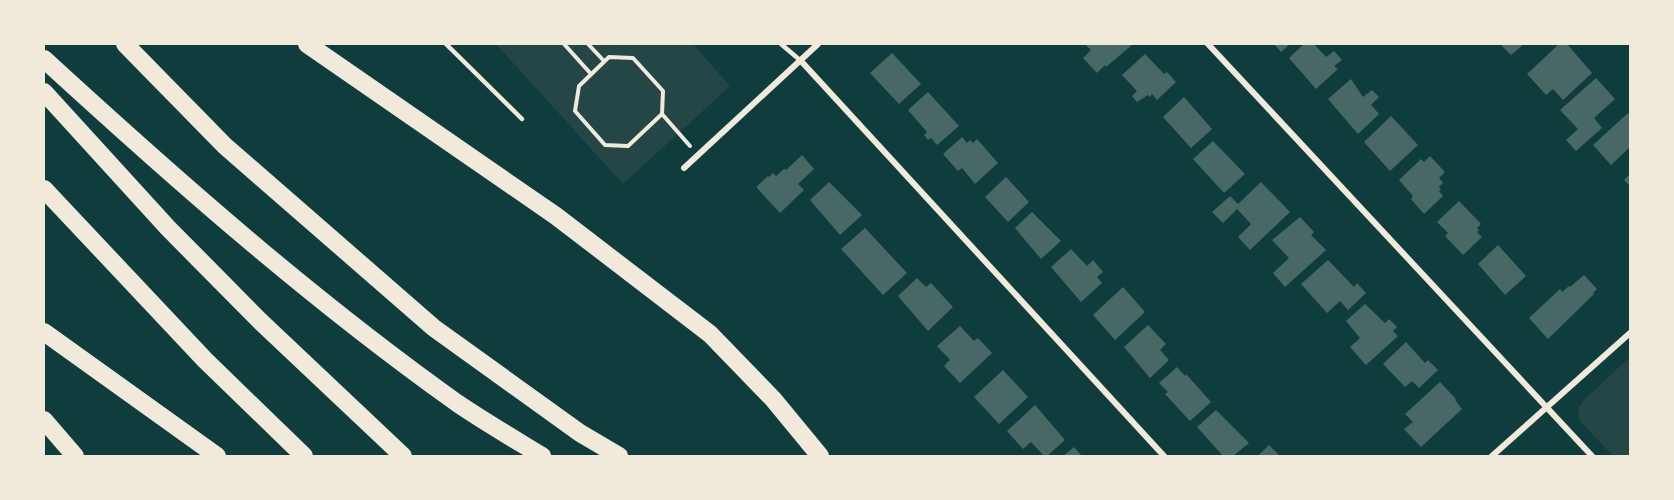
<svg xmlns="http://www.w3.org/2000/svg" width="1674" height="500" font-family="Helvetica,sans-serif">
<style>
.green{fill:#244646}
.building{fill:#486865}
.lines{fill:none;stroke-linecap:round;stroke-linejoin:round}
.path{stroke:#f1e9da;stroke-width:4}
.service{stroke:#f1e9da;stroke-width:4.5}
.minor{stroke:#f1e9da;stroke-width:6}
.motorway{stroke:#f1e9da;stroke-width:18}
</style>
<rect width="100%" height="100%" fill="#0f3d3e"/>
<g class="green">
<path d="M496,44H693L730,86L623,184Z"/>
<path d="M1630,357V456H1613L1580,421L1578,409L1584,400Z"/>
</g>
<g class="building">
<path d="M1085,44H1133L1106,67L1105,65L1097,73L1083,58L1091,50Z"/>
<path d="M1274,44H1290L1281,52Z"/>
<path d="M1304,44H1314L1326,57L1334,51L1342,60L1334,66L1338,69L1316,89L1289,58Z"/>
<path d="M1500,44H1524L1511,55Z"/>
<path d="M1559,44H1567L1592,73L1563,100L1553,89L1546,95L1527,74Z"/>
<path d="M892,53L921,84L899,104L870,73Z"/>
<path d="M1145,54L1164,74L1167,72L1176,82L1157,100L1152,94L1150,97L1148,95L1137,102L1132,96L1137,91L1122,75Z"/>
<path d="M1596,78L1615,99L1594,118L1602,128L1576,151L1566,140L1578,129L1560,110Z"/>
<path d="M1351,79L1363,97L1372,90L1379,97L1371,105L1379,114L1358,134L1328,99Z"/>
<path d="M928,92L959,126L937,145L931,138L928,140L924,135L927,132L908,110Z"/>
<path d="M1184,97L1212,129L1191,148L1163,117Z"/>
<path d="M1628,113L1630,115V147L1611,165L1593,145Z"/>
<path d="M1391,116L1418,145L1390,171L1364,142Z"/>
<path d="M962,137L967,143L970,140L973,143L977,139L998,163L975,184L962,168L958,171L943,154Z"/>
<path d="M1213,141L1245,174L1224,193L1193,159Z"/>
<path d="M802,155L814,169L798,184L804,190L780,213L757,188V186L768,176L769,177L773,173L776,176L784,169L786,170Z"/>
<path d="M1430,156L1445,172L1439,178L1443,183L1439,187L1441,189L1439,191L1443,196L1424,214L1411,199L1413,196L1399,180L1421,159L1424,162Z"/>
<path d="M1630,174V186L1624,180Z"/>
<path d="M1006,177L1029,202L1008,222L985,197Z"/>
<path d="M829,182L862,215L840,235L810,200Z"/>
<path d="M1261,182L1290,212L1250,250L1238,237L1251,224L1237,209L1223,223L1212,212L1230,196L1238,204Z"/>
<path d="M1459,201L1481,224L1477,228L1479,230L1477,232L1482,237L1463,255L1445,236L1448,233L1437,222Z"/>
<path d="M1032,212L1061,241L1041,259L1015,228Z"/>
<path d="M1300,217L1314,232L1311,235L1326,250L1285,287L1273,273L1289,258L1272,240Z"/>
<path d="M865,228L907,273L883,295L841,249Z"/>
<path d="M1498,245L1526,276L1505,295L1478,264Z"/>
<path d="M1071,249L1087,266L1093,260L1103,272L1097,277L1102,283L1081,302L1051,267Z"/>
<path d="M1328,260L1354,287L1357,283L1366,293L1348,310L1340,301L1327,313L1301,284Z"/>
<path d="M1584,275L1597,289L1593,293L1594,294L1548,339L1529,318L1560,289L1562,292L1569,286L1570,287Z"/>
<path d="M917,278L926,287L931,283L953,307L928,331L898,296Z"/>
<path d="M1123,287L1145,312L1115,340L1093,315Z"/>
<path d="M1365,304L1385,323L1389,319L1397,327L1393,331L1398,336L1366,365L1350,347L1360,338L1346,321Z"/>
<path d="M1148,325L1166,344L1160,350L1169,360L1150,378L1124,347Z"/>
<path d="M960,326L974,341L978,338L992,353L960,383L944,366L950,360L937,346Z"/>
<path d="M1406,342L1425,363L1428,360L1438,370L1419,388L1412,381L1405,387L1383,364Z"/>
<path d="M1177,367L1185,376L1186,374L1211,402L1190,421L1165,394L1168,392L1159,383Z"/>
<path d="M1003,370L1028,397L999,424L974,397Z"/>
<path d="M1440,382L1456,399L1455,400L1462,409L1421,447L1404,429L1413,422L1405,414Z"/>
<path d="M1035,405L1065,440L1047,456H1044L1031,442L1023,449L1007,431Z"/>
<path d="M1216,410L1249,443L1233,456H1223L1197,427Z"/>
<path d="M1269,445L1280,456H1257L1261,453Z"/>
<path d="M1074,447L1082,456H1063Z"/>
</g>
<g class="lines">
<g class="path">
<path d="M564,44L591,74"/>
<path d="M588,44L604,61"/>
<path d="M609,57L633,58L663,91L662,114L628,146L605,145L575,111L579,86Z"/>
<path d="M662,114L690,146"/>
</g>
<g class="service">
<path d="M446,44L522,119"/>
<path d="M781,44L801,61"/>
</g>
<g class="minor">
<path d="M1208,44L1592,456"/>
<path d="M801,61L1164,456"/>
<path d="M684,168L818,44"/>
<path d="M1492,456L1630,333"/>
</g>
<g class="motorway">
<path d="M125,44L225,146L434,328L580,433L619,456"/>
<path d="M307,44L556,216L710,334L773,399L820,456"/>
<path d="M44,59C176,180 311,299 457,403C485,422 514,439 542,456"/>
<path d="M44,92L168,228L260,321L403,456"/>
<path d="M44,189L205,360L304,456"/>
<path d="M44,332L217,456"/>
<path d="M44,420L75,456"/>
</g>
</g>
<rect width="1674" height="500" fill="none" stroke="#f1e9da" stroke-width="90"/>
</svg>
